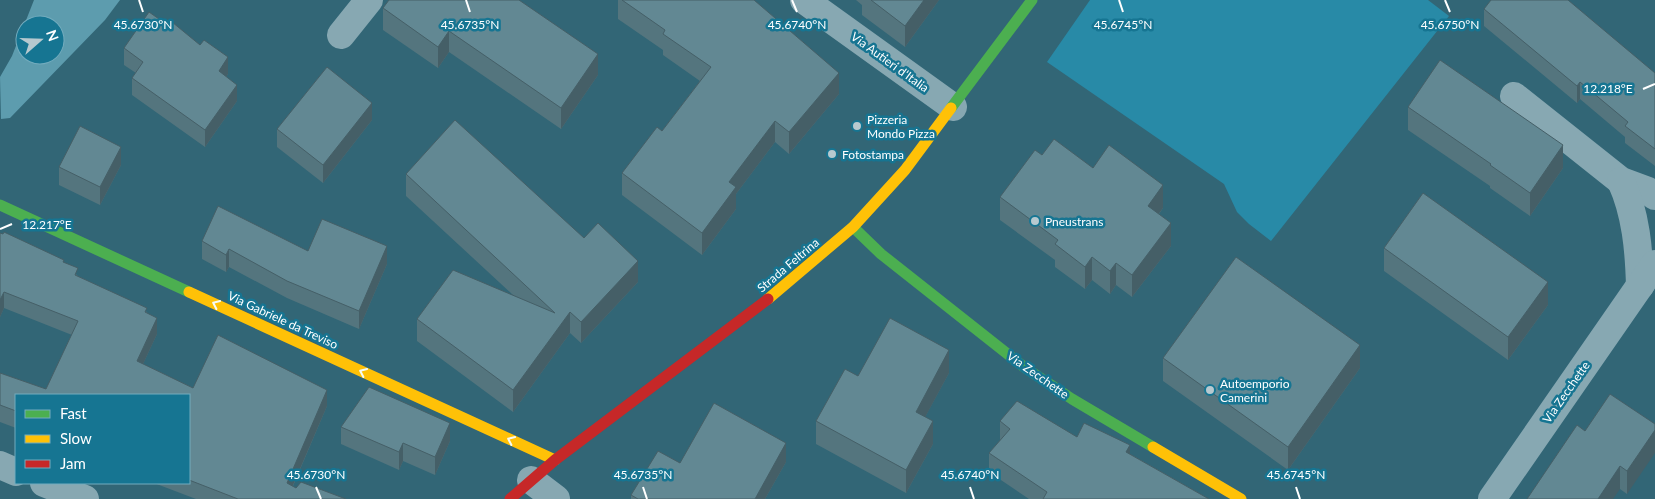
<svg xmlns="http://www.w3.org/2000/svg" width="1655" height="499" font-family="Lato,sans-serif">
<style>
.green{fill:#288aa7}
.water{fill:#5d9cae;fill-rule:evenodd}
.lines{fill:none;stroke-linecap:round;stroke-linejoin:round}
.street{stroke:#87a8b2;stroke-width:28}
.fast{stroke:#4caf50;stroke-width:11}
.slow{stroke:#ffc107;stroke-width:11}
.jam{stroke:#c62828;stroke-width:11}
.wall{fill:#54757e}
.shaded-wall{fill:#455f67}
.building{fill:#628893;stroke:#455f67}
.oneway{stroke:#f6fbf6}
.ticks{fill:none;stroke:#fff;stroke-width:2}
.poi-dot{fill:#b7c9cf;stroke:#167592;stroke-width:2}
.labels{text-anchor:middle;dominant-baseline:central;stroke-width:5;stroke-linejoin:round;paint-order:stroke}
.street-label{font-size:12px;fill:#fff;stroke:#167592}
.poi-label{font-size:12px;fill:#fff;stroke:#167592;text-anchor:start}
.ticks-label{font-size:12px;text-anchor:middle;fill:#fff;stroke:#167592;stroke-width:5;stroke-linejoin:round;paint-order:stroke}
</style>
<rect width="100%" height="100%" fill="#326676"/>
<path class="green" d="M1090,0H1428L1449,16L1271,241L1249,224L1237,212L1224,184L1047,62Z"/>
<path class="water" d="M34,0H120L105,20L10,118L1,119L0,77L12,56ZM25,25H55V55H25Z"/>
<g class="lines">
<g class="street">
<path d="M804,0L953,107"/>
<path d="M341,35L369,0"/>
<path d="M1514,96L1621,181L1648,191L1655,196"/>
<path d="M1621,181C1636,214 1639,250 1640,286"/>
<path d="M0,465L16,472"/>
<path d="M531,480L556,499"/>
<path d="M44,483L85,499"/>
<path d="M1492,499L1655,264"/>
</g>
<g class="fast">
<path d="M951,108L1032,0"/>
<path d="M0,205L189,292"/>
<path d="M853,227L881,254L1024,367L1072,399L1153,447"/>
</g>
<g class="slow">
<path d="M189,292L555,460"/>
<path d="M768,299L853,227L905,170L951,108"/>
<path d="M1153,447L1241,499"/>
</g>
<path class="jam" d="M510,499L555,460L768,299"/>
</g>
<g class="wall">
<path d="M618,0H754L839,94L789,154L775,142L736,194V209L702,255L622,195V173L662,131L700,81L663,55V50L618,19Z"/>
<path d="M856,0H939L905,47L862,15V5Z"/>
<path d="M383,8L598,75L561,129L449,52L438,68L383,30Z"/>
<path d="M1484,9L1655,73V166L1625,143V137L1580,99L1577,103L1484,26Z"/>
<path d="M124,48L228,74L226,77L237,101L205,147L132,95V78L136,73L124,65Z"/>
<path d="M1408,107L1563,168L1530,216L1490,188V186L1408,130Z"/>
<path d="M372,120L323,183L277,147V129Z"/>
<path d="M1042,155L1163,208L1159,214L1171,246L1132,297L1116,285L1110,294L1092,280L1085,289L1055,267V260L1000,220V197Z"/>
<path d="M121,165L100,205L59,185V167Z"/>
<path d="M406,174L584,238L638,282L581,343L570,333L513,412L417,341V319L513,295L406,196Z"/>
<path d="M0,233L64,263L78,276L147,312L157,334L143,364L193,388L327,406L293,486L296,488L346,499H196L154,483H189V395H16V428L0,422V373L46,389L72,335L4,308L0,317Z"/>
<path d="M202,241L308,251L387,264L359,329L287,298L229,267L226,272L202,259Z"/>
<path d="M1384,248L1548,305L1508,360L1384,271Z"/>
<path d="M1163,358L1360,368L1288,470L1163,381Z"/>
<path d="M949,373L925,417L933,444L906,493L816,444V421L858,376Z"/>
<path d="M1000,421L1077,437L1130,454L1209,499H1029L989,472V453L1000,441Z"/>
<path d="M1655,424L1627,494L1620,489L1585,431Z"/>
<path d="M341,427L450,441L435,475L403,461L399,470L341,444Z"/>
<path d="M786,462L765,499H631V495L680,463Z"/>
</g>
<g class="shaded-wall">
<path d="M924,0H939L905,47V26Z"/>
<path d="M449,31V52L438,68V47Z"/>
<path d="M598,54V75L561,129V108Z"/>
<path d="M228,57V74L219,88V71Z"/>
<path d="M839,73V94L789,154V132Z"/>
<path d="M1580,82V99L1577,103V86Z"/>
<path d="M237,85V101L205,147V130Z"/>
<path d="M372,103V120L323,183V165Z"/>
<path d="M775,121V142L736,194V209L702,255V233L729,182Z"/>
<path d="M1563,145V168L1530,216V193Z"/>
<path d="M121,147V165L100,205V187Z"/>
<path d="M1163,185V208L1148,228V206Z"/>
<path d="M1171,223V246L1132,297V275Z"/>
<path d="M387,246V264L359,329V311Z"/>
<path d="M229,249V267L226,272V255Z"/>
<path d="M1092,257V280L1085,289V267Z"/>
<path d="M638,261V282L581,343V322Z"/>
<path d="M1116,263V285L1110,294V271Z"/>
<path d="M1548,282V305L1508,360V337Z"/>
<path d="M4,292V308L0,317V300Z"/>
<path d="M570,312V333L513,412V390Z"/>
<path d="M157,318V334L137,377V361Z"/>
<path d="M1360,345V368L1288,470V447Z"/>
<path d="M949,350V373L916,434V412Z"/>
<path d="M327,390V406L287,499V483Z"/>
<path d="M933,421V444L906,493V470Z"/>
<path d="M450,423V441L435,475V457Z"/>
<path d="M1655,430V453L1627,494V471Z"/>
<path d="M403,443V461L399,470V452Z"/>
<path d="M786,443V462L765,499H755Z"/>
<path d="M1130,445V465L1126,452Z"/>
<path d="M1620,466V489L1613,499H1598Z"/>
</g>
<g class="building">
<path d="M389,0H519L598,54L561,108L449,31L438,47L383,8Z"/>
<path d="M622,0H754L839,73L789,132L775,121L729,182L736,187L702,233L622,173L657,127L662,131L711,67L663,34L665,30Z"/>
<path d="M871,0H924L905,26Z"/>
<path d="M1491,0H1568L1655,73V149L1625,126L1628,122L1580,82L1577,86L1484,9Z"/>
<path d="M149,12L169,26L172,22L200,45L204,40L228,57L219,71L237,85L205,130L132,78L143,62L124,48Z"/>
<path d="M1440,60L1563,145L1530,193L1490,165L1491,164L1408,107Z"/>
<path d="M327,67L372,103L323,165L277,129Z"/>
<path d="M455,120L584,238L598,223L638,261L581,322L570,312L513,390L417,319L453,270L555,313L406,174Z"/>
<path d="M80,126L121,147L100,187L59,167Z"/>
<path d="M1054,139L1093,168L1109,145L1163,185L1148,206L1171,223L1132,275L1116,263L1110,271L1092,257L1085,267L1055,244L1058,240L1000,197L1035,150L1042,155Z"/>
<path d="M1423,193L1548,282L1508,337L1384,248Z"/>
<path d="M218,206L308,251L322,219L387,246L359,311L287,281L229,249L226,255L202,241Z"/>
<path d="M4,232L64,260L63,262L78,268L75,275L147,308L145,312L157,318L137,361L193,388L218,335L327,390L287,483L296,488L301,482L346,499H238L189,480V395H16V411L0,405V373L46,389L78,321L4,292L0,300V233L3,234Z"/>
<path d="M1236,257L1360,345L1288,447L1163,358Z"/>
<path d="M890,318L949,350L916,412L933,421L906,470L816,421L845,369L858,376Z"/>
<path d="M369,387L450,423L435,457L403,443L399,452L341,427Z"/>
<path d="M1610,394L1655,424V430L1627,471L1620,466L1598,499H1527L1577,425L1585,431Z"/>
<path d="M1017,401L1077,437L1084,423L1130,445L1126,452L1209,499H1043L1047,492L989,453L1010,429L1000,421Z"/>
<path d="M714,403L786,443L755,499H638L631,495L658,451L680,463Z"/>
</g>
<defs><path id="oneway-chevron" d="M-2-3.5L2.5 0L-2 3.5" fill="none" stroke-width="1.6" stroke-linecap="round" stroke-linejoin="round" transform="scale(1.25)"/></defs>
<g class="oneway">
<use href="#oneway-chevron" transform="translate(216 304) rotate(-155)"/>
<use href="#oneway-chevron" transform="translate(363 372) rotate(-155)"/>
<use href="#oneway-chevron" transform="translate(511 440) rotate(-155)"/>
</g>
<path class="ticks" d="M139,0L143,12M466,0L470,12M792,0L797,12M1119,0L1123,12M1445,0L1450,12M1643,89L1655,84M0,229L12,224M316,487L321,499M643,487L647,499M970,487L974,499M1296,487L1300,499"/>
<g class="poi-dot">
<circle cx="857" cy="126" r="5"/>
<circle cx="832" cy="154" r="5"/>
<circle cx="1035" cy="221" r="5"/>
<circle cx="1210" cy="390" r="5"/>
</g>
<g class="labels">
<g class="street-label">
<text transform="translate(890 62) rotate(36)">Via Autieri d'Italia</text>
<text transform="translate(788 265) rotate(-40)">Strada Feltrina</text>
<text transform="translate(283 320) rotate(25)">Via Gabriele da Treviso</text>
<text transform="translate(1038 375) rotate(35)">Via Zecchette</text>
<text transform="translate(1566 392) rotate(-55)">Via Zecchette</text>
</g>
<g class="poi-label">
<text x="867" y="119">Pizzeria<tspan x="867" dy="14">Mondo Pizza</tspan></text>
<text x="842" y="154">Fotostampa</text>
<text x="1045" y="221">Pneustrans</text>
<text x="1220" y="383">Autoemporio<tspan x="1220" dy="14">Camerini</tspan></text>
</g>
</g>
<g class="ticks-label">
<text x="143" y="29">45.6730°N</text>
<text x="470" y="29">45.6735°N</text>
<text x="797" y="29">45.6740°N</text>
<text x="1123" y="29">45.6745°N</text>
<text x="1450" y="29">45.6750°N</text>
<text x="1608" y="93">12.218°E</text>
<text x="47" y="229">12.217°E</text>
<text x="316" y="479">45.6730°N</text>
<text x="643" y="479">45.6735°N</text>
<text x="970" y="479">45.6740°N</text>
<text x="1296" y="479">45.6745°N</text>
</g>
<rect x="15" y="394" width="175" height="90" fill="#167592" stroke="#73acbe"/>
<rect x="25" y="410" width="25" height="8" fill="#4caf50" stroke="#73acbe"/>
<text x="60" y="419" font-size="15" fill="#ffffff">Fast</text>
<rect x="25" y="435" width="25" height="8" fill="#ffc107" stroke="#73acbe"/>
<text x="60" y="444" font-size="15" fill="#ffffff">Slow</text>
<rect x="25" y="460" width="25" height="8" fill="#c62828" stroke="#73acbe"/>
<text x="60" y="469" font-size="15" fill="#ffffff">Jam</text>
<g transform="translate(40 40) rotate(70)"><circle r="24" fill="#167592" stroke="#73acbe"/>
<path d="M0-4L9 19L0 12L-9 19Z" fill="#b7c9cf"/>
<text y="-8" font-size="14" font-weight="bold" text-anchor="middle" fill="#ffffff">N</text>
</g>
</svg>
